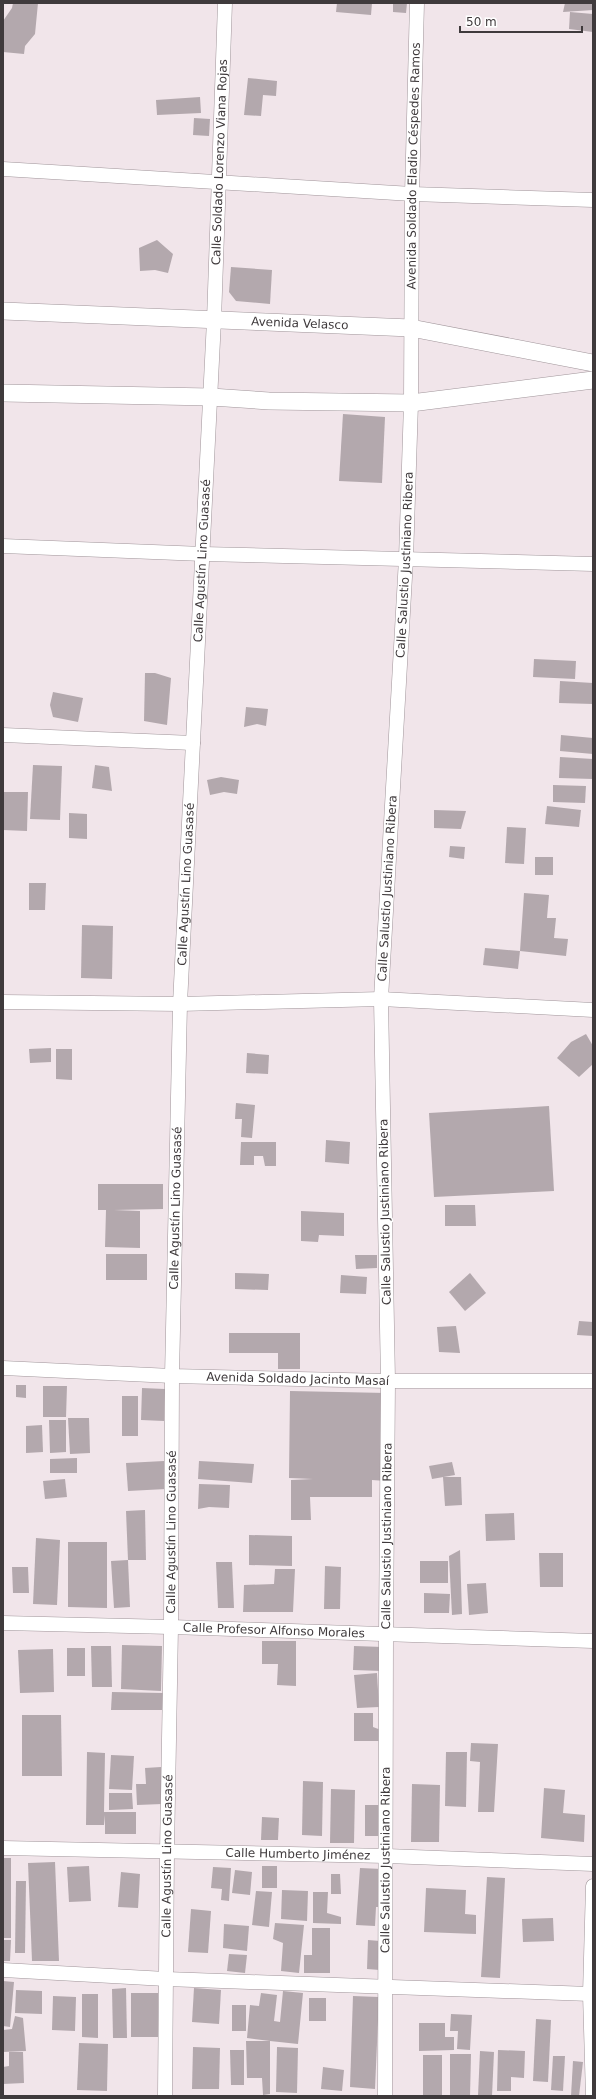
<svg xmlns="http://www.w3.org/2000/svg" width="596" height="2099" font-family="'DejaVu Sans',sans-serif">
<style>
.building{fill:#b3a8ad}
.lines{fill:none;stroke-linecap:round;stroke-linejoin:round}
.minor-casing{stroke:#a0959a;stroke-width:15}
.tertiary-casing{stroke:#a0959a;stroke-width:18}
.minor{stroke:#fff;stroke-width:14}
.tertiary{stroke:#fff;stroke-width:17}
.labels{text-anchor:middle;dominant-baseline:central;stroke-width:3;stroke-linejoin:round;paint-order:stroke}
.street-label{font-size:12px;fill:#3f3a3c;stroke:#fff}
</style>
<rect width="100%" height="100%" fill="#f1e5ea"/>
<g class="building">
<path d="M13,3H38L35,34L25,46L24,54L3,52V21L12,8Z"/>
<path d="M337,3H372L371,15L336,12Z"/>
<path d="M393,3H407L406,13L393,12Z"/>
<path d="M565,3H593V10L563,12Z"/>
<path d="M570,12L593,14V32L569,29Z"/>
<path d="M248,78L277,81L276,96L263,95L261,116L244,115Z"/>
<path d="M200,97L201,113L157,115L156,100Z"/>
<path d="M194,118L210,119L209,136L193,135Z"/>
<path d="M157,240L173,254L168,273L155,270L140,271L139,248Z"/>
<path d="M231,267L272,270L270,304L236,301L229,292Z"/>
<path d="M343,414L385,417L382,483L339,481Z"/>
<path d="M534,659L576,661L575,679L533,677Z"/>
<path d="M145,673H155L171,678L167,725L144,721Z"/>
<path d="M560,681L593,683V704L559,703Z"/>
<path d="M53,692L83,698L78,722L53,717L50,705Z"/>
<path d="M246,707L268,709L266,726L257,724L244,727Z"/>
<path d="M561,735L593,738V754L560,751Z"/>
<path d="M560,757L593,759V779L559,778Z"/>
<path d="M33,765L62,766L60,820L30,819Z"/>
<path d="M95,765L109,767L112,791L92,788Z"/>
<path d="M221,777L239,780L237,794L224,792L210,795L207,780Z"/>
<path d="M553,785L586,786L585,803L553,802Z"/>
<path d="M3,792H28L27,831L3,830Z"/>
<path d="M547,806L581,810L579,827L545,824Z"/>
<path d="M434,810L466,811L461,829L434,828Z"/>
<path d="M69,813L87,814V839L69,838Z"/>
<path d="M507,827L526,828L524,864L505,863Z"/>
<path d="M450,846L465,847L464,859L449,857Z"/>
<rect x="535" y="857" width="18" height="18"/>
<path d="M29,883H46L45,910H29Z"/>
<path d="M524,893L549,895L547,918H556L554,938L568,939L566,956L520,951Z"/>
<path d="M82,925L113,926L112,979L81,978Z"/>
<path d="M485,948L520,951L518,969L483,965Z"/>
<path d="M586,1034L593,1046V1064L579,1077L557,1058L571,1042Z"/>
<path d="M51,1048V1062L30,1063L29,1049Z"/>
<path d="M56,1049H72V1080L56,1079Z"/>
<path d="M247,1053L269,1055L268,1074L246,1073Z"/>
<path d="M236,1103L255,1105L252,1138L241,1137L242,1119H235Z"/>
<path d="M549,1106L554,1191L434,1197L429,1113Z"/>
<path d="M326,1140L350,1142L349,1164L325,1162Z"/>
<path d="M241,1142H276V1166H265L263,1156H254V1165H240Z"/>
<path d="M98,1184H163V1209L114,1210L140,1211V1248L105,1247L106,1210H98Z"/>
<path d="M445,1205H475L476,1226H445Z"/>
<path d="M301,1211L344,1213V1236L319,1235L318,1242L301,1241Z"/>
<rect x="106" y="1254" width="41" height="26"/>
<path d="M355,1255H377V1268L356,1269Z"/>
<path d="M235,1273L269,1274L268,1290L235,1289Z"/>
<path d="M470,1273L486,1293L465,1311L449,1292Z"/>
<path d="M341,1275L367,1277L366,1294L340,1293Z"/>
<path d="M579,1321L593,1322V1336L577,1335Z"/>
<path d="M456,1326L460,1353L439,1352L437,1327Z"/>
<path d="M229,1333H300V1369H278V1353H229Z"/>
<path d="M16,1385H26V1398L16,1397Z"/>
<path d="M43,1386H67L66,1417H43Z"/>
<path d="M142,1388L165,1389L164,1421L141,1420Z"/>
<path d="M290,1391L387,1393L386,1481L372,1480V1497H310L311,1520H291V1480L313,1479L289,1478Z"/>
<rect x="122" y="1396" width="16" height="40"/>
<path d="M68,1418H89L90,1453L70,1454Z"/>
<path d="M49,1420H66V1452L50,1453Z"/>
<path d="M42,1425L43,1452L26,1453V1426Z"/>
<path d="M77,1458V1473H50V1459Z"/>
<path d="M164,1461L166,1489L128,1491L126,1463Z"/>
<path d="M199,1461L254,1464L252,1483L198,1479Z"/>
<path d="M452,1462L455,1475L432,1479L429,1466Z"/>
<path d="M443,1477H461L462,1505L445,1506Z"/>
<path d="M65,1479L67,1497L45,1499L43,1481Z"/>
<path d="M199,1484L230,1485L229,1508L209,1507L198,1509Z"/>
<path d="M145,1510L146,1560H128L126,1511Z"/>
<path d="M514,1513L515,1540L486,1541L485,1514Z"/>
<path d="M249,1535L292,1536V1566L249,1565Z"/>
<path d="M36,1538L60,1540L57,1605L33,1604Z"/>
<path d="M68,1542H107V1608L68,1607Z"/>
<path d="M460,1550L462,1614L452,1615L449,1556Z"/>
<path d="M539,1553H563V1587H540Z"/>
<path d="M128,1560L130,1607L114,1608L111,1561Z"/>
<rect x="420" y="1561" width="28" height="22"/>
<path d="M216,1562H232L234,1608H218Z"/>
<path d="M325,1566L341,1567L340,1609H324Z"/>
<path d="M12,1567H28L29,1593H13Z"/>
<path d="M275,1569H295L293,1612H243L244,1585L274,1584Z"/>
<path d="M486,1583L488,1613L469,1615L467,1584Z"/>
<path d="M424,1593L450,1594L449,1613H424Z"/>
<path d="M262,1641H296V1686L277,1685L278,1664H262Z"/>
<path d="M122,1645L162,1646L161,1691L121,1689Z"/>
<path d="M91,1646H111L112,1687H92Z"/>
<path d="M354,1646L383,1647L382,1671L353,1670Z"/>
<rect x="67" y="1648" width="18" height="28"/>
<path d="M53,1649L54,1692L20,1693L18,1650Z"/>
<path d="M377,1673L379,1707L357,1708L354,1675Z"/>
<path d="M112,1692L163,1693V1710H111Z"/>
<path d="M354,1713H373V1727L381,1730V1741H354Z"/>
<path d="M22,1715H61L62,1776H22Z"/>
<path d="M471,1743L498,1744L494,1812H478L480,1762L470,1761Z"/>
<path d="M87,1752L105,1753L104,1812H136V1834H105V1815L104,1825H86Z"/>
<path d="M446,1752H467L466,1807L445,1806Z"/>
<path d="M111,1755L134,1756L132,1790L109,1789Z"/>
<path d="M161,1767L162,1804L137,1805L136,1784H146L145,1768Z"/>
<path d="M303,1781L323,1782L322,1836L302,1835Z"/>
<path d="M412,1784L440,1785L439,1842H411Z"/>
<path d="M544,1788L565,1790L563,1813L585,1815L584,1842L541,1838Z"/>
<path d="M331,1789L355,1790L354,1843H330Z"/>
<path d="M109,1793H132L133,1809L109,1810Z"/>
<rect x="365" y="1805" width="16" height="31"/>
<path d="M262,1817L279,1818L278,1840H261Z"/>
<rect x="3" y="1858" width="8" height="80"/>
<path d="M55,1862L59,1961H32L28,1863Z"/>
<path d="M89,1866L91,1901L69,1902L67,1867Z"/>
<rect x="262" y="1866" width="15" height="22"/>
<path d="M213,1867L231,1868L229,1901L221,1900L222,1889L211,1888Z"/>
<path d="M360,1868L382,1869L380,1907H376L375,1926L356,1925Z"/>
<path d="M235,1870L252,1872L250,1895L232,1893Z"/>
<path d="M121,1872L140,1874L138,1908L118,1907Z"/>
<path d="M331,1874H340L341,1894H331Z"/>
<path d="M487,1877L505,1878L500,1978L481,1977Z"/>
<path d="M16,1881H26L25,1953H15Z"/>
<path d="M426,1888L466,1890L465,1914L476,1915V1934L424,1932Z"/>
<path d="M282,1890L308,1891L307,1921L281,1919Z"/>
<path d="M256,1891L272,1892L269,1927L252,1925Z"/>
<path d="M313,1892H328L327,1913L341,1917V1924L313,1923Z"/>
<path d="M191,1909L211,1911L208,1953L188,1952Z"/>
<path d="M553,1918L554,1941L523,1942L522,1919Z"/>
<path d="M275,1923L304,1925L299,1973L281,1971L283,1943L273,1939Z"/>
<path d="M224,1924L249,1926L247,1951L223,1948Z"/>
<path d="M312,1928H330V1973H304V1955H312Z"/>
<path d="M3,1940H11L10,1961H3Z"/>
<path d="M368,1940L380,1941V1970L367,1969Z"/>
<path d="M229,1954L247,1955L245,1973L227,1971Z"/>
<path d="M3,1981L14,1982L10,2027L3,2026Z"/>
<path d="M126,1988L127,2038H113L112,1989Z"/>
<path d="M194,1988L221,1990L219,2024L192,2022Z"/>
<path d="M16,1990L42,1991V2014L15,2013Z"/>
<path d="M283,1991L303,1993L298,2044L270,2041V2094L263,2095L262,2078H247L246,2041H270L247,2038L250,2005L259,2006L261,1993L277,1995L274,2021L280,2022Z"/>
<path d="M131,1993H158L159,2037H131Z"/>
<path d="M82,1994H98V2038L82,2037Z"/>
<path d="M53,1996L76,1997L75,2031L52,2030Z"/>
<path d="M353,1996L379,1997L375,2089L350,2087Z"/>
<rect x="309" y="1998" width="17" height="23"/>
<rect x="232" y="2005" width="14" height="26"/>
<path d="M451,2014L472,2015L470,2050L457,2049L458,2031H450Z"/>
<path d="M15,2016L23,2018L26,2051L3,2052V2030L12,2029Z"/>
<path d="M536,2019L551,2020L548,2082L533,2081Z"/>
<path d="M419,2023H445V2037H454V2050L419,2051Z"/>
<path d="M79,2043L108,2044L107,2091L77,2090Z"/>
<path d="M193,2047L220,2048L219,2089H192Z"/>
<path d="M277,2047L298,2048L297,2093L276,2092Z"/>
<path d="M230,2050H244V2085H231Z"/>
<path d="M498,2050L525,2051L524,2078L511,2077V2091H497Z"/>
<path d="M480,2051L494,2052L492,2096H478Z"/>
<path d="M9,2052H23L24,2083L3,2084V2067L9,2066Z"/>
<path d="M450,2054H471L470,2096H450Z"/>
<rect x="423" y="2055" width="19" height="41"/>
<path d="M553,2056H565L563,2091L551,2090Z"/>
<path d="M573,2061L583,2062L579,2096H571Z"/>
<path d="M323,2067L344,2070L342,2091L321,2089Z"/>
</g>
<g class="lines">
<g class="minor-casing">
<g id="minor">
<path d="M3,169L412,194L593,200"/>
<path d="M3,546L203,554L593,564"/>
<path d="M3,735L193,743"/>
<path d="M3,1002L180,1004L381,999L593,1010"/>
<path id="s1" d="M3,1368L172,1376L388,1381H593"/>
<path id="s2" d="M3,1623L171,1627L593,1641"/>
<path id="s3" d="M3,1848L387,1856L593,1864"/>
<path d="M3,1970L166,1979L590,1994"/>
<path id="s4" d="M165,2096L167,1852L171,1627L172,1376L180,1004L214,320L225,3"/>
<path id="s5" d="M385,2096L386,1634L388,1381L381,999L406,559L411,403L412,194L417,3"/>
<path d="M593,2096L590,1994L593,1886"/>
</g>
</g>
<g class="tertiary-casing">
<g id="tertiary">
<path id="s6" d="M3,311L411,328L593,363"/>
<path d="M3,393L211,397L269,401L411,403L593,380"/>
</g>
</g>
<use href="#minor" class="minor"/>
<use href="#tertiary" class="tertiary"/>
</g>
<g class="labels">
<g class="street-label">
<text stroke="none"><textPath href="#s4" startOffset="1935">Calle Soldado Lorenzo Viana Rojas</textPath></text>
<text stroke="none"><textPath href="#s5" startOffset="1931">Avenida Soldado Eladio Céspedes Ramos</textPath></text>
<text stroke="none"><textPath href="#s6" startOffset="297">Avenida Velasco</textPath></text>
<text stroke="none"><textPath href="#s4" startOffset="1536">Calle Agustín Lino Guasasé</textPath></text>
<text stroke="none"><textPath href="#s5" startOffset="1532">Calle Salustio Justiniano Ribera</textPath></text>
<text stroke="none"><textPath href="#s4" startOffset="1212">Calle Agustín Lino Guasasé</textPath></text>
<text stroke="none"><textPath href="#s5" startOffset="1208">Calle Salustio Justiniano Ribera</textPath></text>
<text stroke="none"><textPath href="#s4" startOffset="888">Calle Agustín Lino Guasasé</textPath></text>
<text transform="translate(385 1212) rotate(-91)">Calle Salustio Justiniano Ribera</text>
<text stroke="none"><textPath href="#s1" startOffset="295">Avenida Soldado Jacinto Masaí</textPath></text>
<text stroke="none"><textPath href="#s4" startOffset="564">Calle Agustín Lino Guasasé</textPath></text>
<text stroke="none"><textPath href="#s5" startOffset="560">Calle Salustio Justiniano Ribera</textPath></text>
<text stroke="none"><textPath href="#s2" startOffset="271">Calle Profesor Alfonso Morales</textPath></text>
<text stroke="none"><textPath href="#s3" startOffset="295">Calle Humberto Jiménez</textPath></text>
<text stroke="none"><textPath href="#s4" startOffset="240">Calle Agustín Lino Guasasé</textPath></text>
<text stroke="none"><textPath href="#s5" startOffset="236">Calle Salustio Justiniano Ribera</textPath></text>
</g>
</g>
<rect width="596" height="2099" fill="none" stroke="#3f3a3c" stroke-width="8"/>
<path d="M460 26v6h122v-6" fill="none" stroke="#3f3a3c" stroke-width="2"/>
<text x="466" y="26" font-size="12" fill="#3f3a3c" stroke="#ffffff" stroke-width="3" paint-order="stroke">50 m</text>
</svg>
